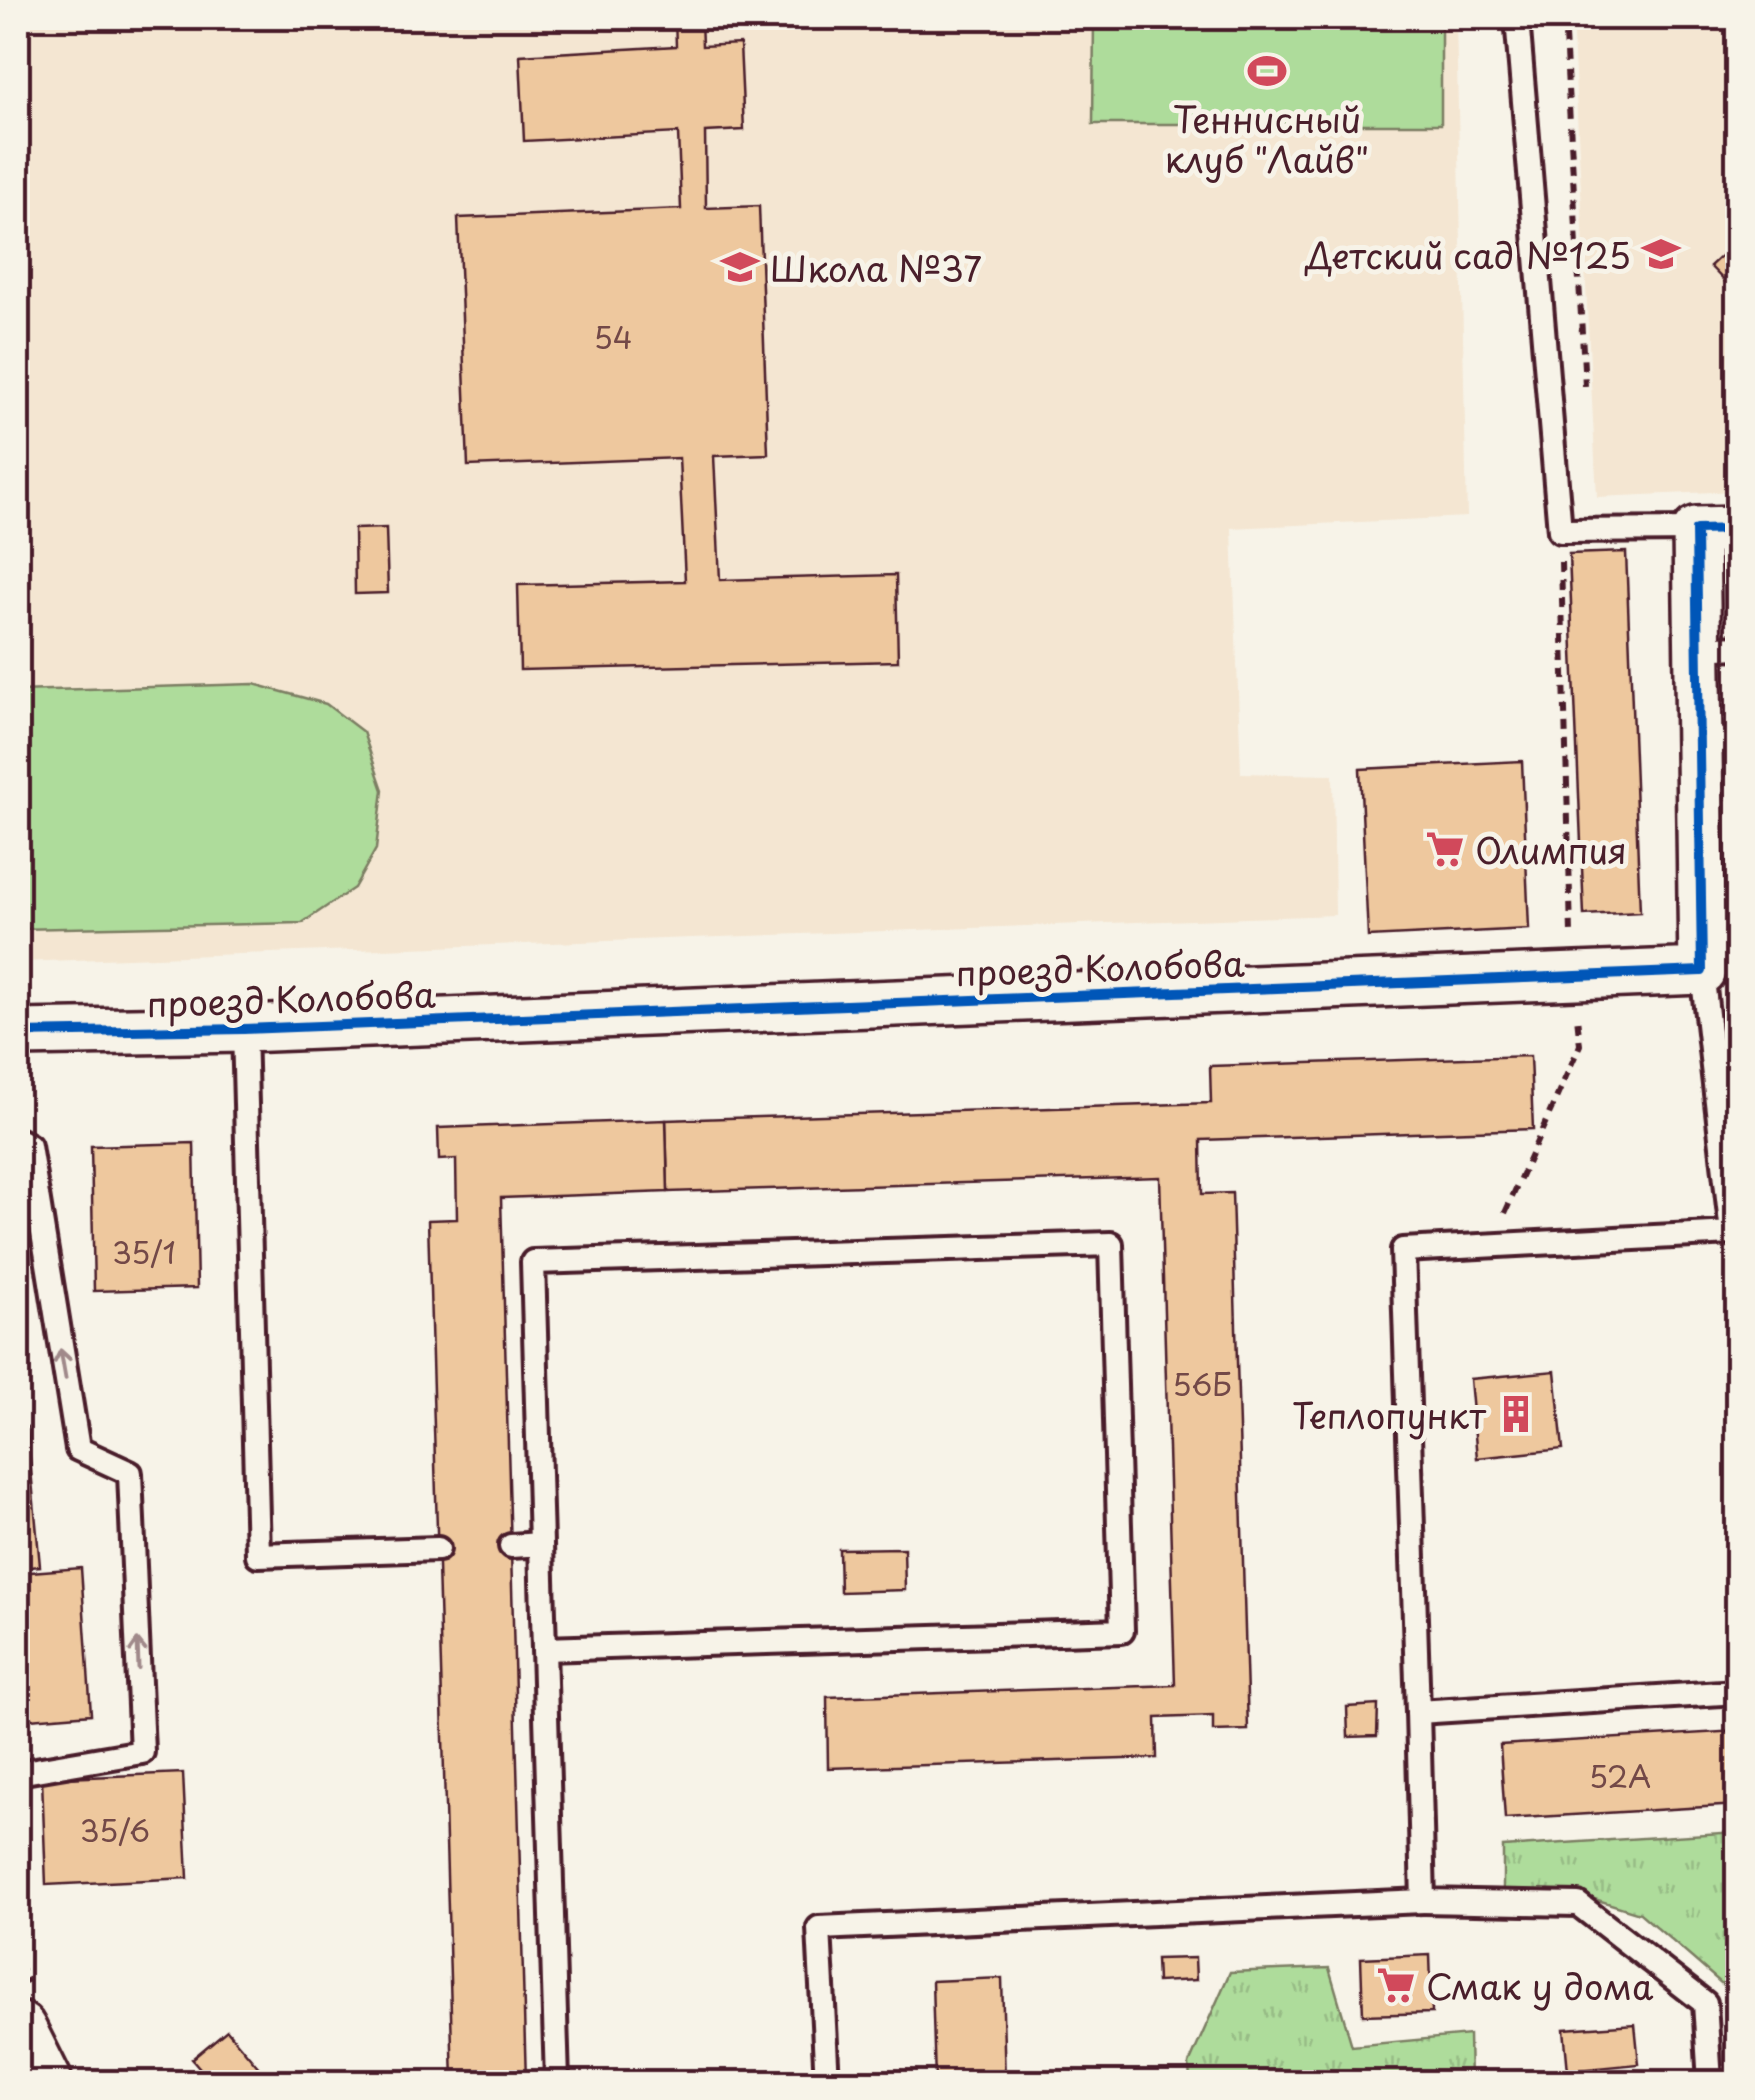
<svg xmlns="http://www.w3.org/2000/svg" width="1755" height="2100" font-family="'Playpen Sans',sans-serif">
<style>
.built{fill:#f4e6d2}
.park{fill:url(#park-tufts);stroke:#7c7e63;stroke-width:2.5}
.pitch{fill:#aedc9b;stroke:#7c7e63;stroke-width:2.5}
.building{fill:#eec89e;stroke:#4a1f2b;stroke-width:2.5}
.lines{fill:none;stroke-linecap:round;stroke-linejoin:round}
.service-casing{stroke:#4a1f2b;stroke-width:30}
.minor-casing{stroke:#4a1f2b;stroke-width:52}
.tertiary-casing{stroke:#4a1f2b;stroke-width:62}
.path{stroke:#4a1f2b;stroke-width:6;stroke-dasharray:10 8;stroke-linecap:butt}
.service{stroke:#f7f3e8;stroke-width:22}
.minor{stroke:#f7f3e8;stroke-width:45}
.tertiary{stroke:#f7f3e8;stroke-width:55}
.cycleway-casing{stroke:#f7f3e8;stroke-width:16}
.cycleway{stroke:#0057b8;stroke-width:10}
.oneway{stroke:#a0898a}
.labels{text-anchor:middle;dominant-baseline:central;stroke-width:10;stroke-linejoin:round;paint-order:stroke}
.number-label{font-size:30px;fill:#734948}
.poi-label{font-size:35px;fill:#4a1f2b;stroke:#f7f3e8;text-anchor:start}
.street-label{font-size:35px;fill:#4a1f2b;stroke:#f7f3e8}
</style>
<defs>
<pattern id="park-tufts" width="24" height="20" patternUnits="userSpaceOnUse" patternTransform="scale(2.5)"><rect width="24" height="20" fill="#aedc9b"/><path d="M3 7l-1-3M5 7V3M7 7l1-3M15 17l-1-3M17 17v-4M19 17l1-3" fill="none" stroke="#97bc86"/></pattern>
</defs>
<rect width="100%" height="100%" fill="#f7f3e8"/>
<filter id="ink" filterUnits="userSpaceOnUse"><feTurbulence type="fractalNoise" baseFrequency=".01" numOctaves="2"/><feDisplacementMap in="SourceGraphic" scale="20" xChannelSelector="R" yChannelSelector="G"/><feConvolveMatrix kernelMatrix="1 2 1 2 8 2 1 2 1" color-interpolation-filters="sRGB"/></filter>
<g filter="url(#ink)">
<g class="built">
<path d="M18,18H1456L1467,517L1232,528L1241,773L1333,775L1335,915L18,962Z"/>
<path d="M1572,18H1737V491L1597,497Z"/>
</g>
<g class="park">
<path d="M1737,1832V1990H1729L1640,1913L1588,1897L1503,1891V1847Z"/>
<path d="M1329,1968L1352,2046L1469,2035L1470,2082H1190L1189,2064L1230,1972Z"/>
</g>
<g class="pitch">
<path d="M1094,18H1441V124H1093Z"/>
<path d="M254,684L326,704L363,732L383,790L376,849L354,888L302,923L18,929V691Z"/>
</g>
<g class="building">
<path d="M675,18H701L702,46L740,44L744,130L705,132L706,208L759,206L768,454L714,456L720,580L896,575L898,661L520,670L518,585L685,581L679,458L468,466L458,218L681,209L678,133L524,141L520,55L676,46Z"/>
<path d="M1738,240V295L1710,266Z"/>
<path d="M386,528L388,593L355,594L354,529Z"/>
<path d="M1626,552L1640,912L1584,915L1569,554Z"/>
<path d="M1522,761L1529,929L1368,937L1360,769Z"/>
<path d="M1530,1056L1533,1129L1201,1140L1202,1194L1232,1193L1248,1730L1213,1731V1716L1156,1718L1157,1758L828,1768L827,1697L1175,1685L1160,1177L668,1192L666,1120L1211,1103L1210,1066Z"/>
<path d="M666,1120L668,1192L501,1198L526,2082H453L428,1220L457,1219L456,1159L439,1160L438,1128Z"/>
<path d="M194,1143L197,1288L94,1291L91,1146Z"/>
<path d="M1555,1371L1563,1449L1477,1458L1470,1379Z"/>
<path d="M27,1427L40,1566L18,1568V1428Z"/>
<path d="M904,1548L905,1590L840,1592L839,1549Z"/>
<path d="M81,1568L91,1714L18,1720V1573Z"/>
<path d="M1378,1705L1377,1736L1348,1737L1347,1707Z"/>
<path d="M1738,1731V1805L1505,1819L1500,1745Z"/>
<path d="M183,1773L188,1878L46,1885L42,1779Z"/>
<path d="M1430,1955L1432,2013L1363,2015L1361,1958Z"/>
<path d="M1195,1958L1196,1980L1157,1982L1156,1959Z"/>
<path d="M1002,1978L1005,2082H935L932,1981Z"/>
<path d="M1635,2024L1639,2064L1568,2071L1564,2029Z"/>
<path d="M227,2030L260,2069L245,2082H212L192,2059Z"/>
</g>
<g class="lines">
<g class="service-casing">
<g id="service">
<path d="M1517,18L1560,531L1696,530"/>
<path d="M1697,649L1738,647"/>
<path d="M1699,741L1738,739"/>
<path d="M1702,971L1732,1233L1403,1250L1418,1712L1738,1692"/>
<path d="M244,1029L258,1555L438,1549"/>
<path d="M18,1140L29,1146L78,1449L130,1473L142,1752L18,1773"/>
<path d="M511,1546L541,1544L533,1262L1111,1244L1122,1631L544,1649L541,1544"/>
<path d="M544,1649L557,2082"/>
<path d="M1418,1712L1423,1901L1578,1904L1705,2003L1710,2082"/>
<path d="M827,2082L819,1928L1423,1901"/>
</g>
</g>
<g class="minor-casing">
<path id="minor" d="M18,1033L244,1029L1702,971L1696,530L1738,529"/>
</g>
<g class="tertiary-casing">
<path id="tertiary" d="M18,2030L44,2082"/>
</g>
<g class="path">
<path d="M1564,18L1585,386"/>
<path d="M1561,562L1571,934"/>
<path d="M1505,1213L1580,1045L1577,1017"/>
<path d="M18,1962L28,1983"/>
</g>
<use href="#service" class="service"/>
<use href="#minor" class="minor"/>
<use href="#tertiary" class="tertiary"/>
<g class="cycleway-casing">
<path id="cycleway" d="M18,1033L244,1029L1702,971L1696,530L1738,529"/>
</g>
<use href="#cycleway" class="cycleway"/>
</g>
<defs><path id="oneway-shaft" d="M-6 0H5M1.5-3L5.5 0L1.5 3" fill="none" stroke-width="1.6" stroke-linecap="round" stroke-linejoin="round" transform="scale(2.5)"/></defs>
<g class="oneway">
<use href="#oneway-shaft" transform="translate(63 1364) rotate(-100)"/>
<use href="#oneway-shaft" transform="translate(138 1654) rotate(-92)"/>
</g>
</g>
<defs>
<g id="stadium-bare" transform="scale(3)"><path d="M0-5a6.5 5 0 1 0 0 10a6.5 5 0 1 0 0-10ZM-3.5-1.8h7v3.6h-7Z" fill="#d1495b" stroke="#f7f3e8" stroke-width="2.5" paint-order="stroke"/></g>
<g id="school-bare" transform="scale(3)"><path d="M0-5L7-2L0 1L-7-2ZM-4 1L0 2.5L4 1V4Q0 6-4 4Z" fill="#d1495b" stroke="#f7f3e8" stroke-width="2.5" paint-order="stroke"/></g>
<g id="supermarket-bare" transform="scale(3)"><path d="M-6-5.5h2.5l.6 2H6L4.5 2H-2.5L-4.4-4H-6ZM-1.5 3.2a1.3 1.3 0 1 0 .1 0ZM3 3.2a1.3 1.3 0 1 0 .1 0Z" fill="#d1495b" stroke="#f7f3e8" stroke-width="2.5" paint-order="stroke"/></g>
<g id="building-bare" transform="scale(3)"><path d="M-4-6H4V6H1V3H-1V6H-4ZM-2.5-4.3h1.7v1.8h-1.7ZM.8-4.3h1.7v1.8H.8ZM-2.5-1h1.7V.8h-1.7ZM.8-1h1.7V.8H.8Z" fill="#d1495b" stroke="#f7f3e8" stroke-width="2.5" paint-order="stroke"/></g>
</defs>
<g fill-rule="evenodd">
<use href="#stadium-bare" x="1267" y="71"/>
<use href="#school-bare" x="1661" y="254"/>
<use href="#school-bare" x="740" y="267"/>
<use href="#supermarket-bare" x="1445" y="849"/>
<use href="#building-bare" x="1516" y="1414"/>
<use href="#supermarket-bare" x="1396" y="1985"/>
</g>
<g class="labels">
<g class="number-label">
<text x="613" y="336">54</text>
<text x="144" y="1251">35/1</text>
<text x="1202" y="1383">56Б</text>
<text x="1620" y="1775">52А</text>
<text x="115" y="1829">35/6</text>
</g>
<g class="poi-label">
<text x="1267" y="118" text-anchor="middle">Теннисный<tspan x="1267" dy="40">клуб "Лайв"</tspan></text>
<text x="1631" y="254" text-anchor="end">Детский сад №125</text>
<text x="770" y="267">Школа №37</text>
<text x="1475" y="849">Олимпия</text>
<text x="1486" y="1414" text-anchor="end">Теплопункт</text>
<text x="1426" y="1985">Смак у дома</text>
</g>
<g class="street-label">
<text transform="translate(1100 967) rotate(-2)">проезд Колобова</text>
<text transform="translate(291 998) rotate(-2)">проезд Колобова</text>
</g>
</g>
<rect width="1755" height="2100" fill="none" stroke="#f7f3e8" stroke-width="60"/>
<rect x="30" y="30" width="1695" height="2040" fill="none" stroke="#4a1f2b" stroke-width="4" filter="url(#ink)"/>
</svg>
